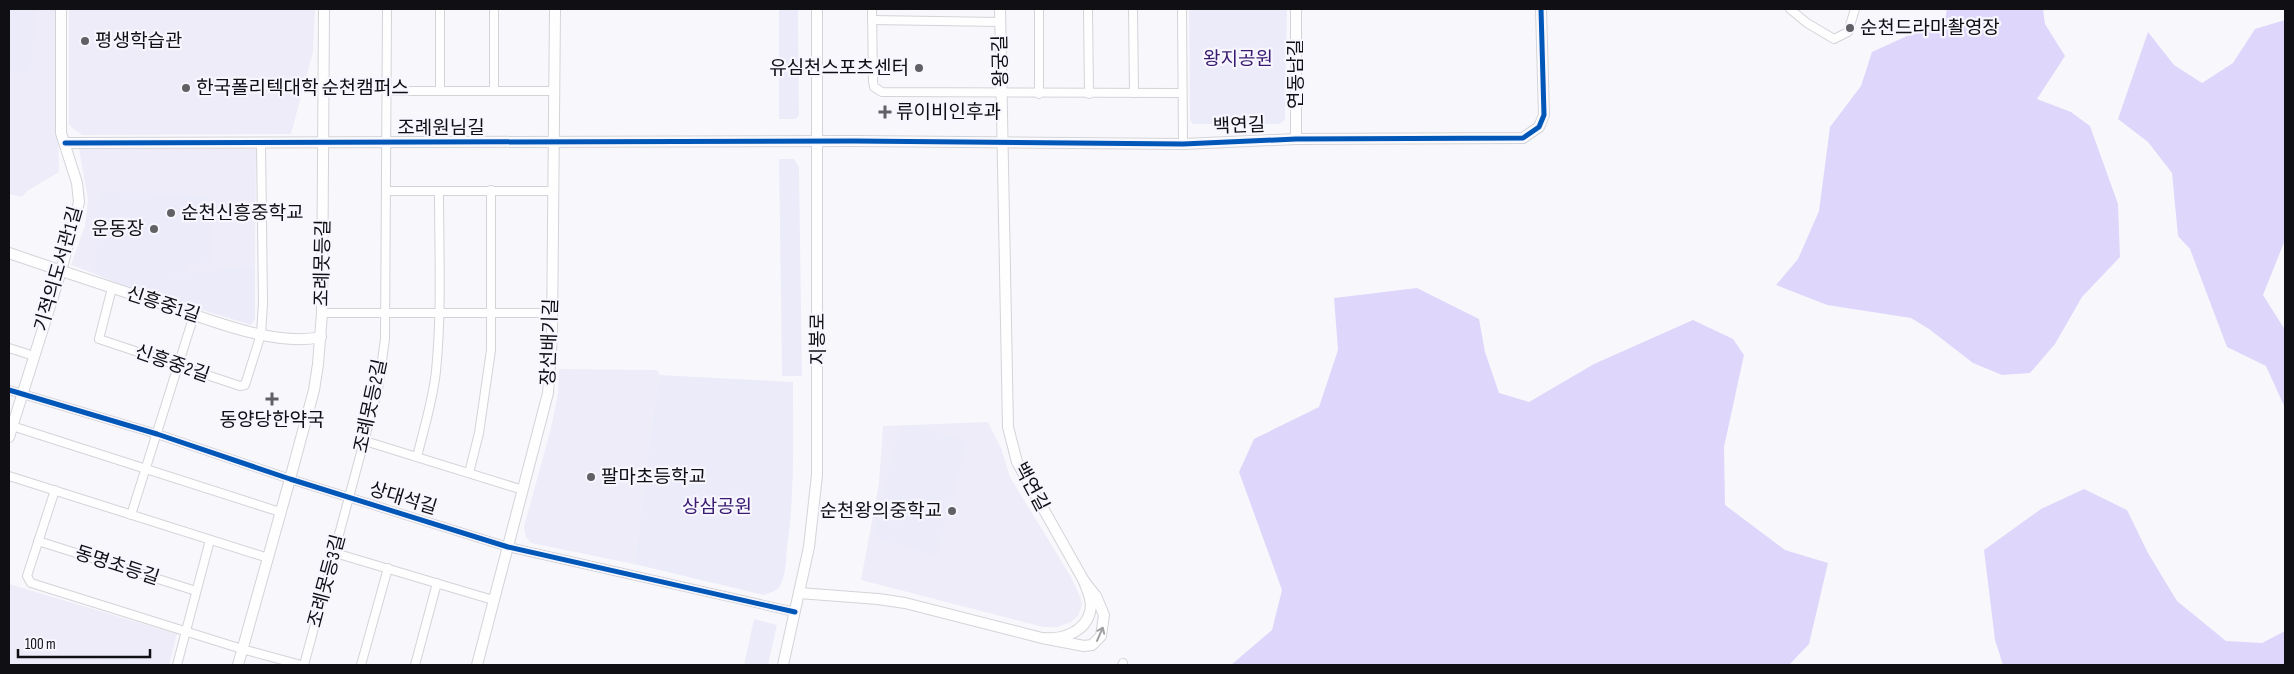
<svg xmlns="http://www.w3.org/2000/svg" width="2294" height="674" font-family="'Sofia Sans Condensed','Noto Sans KR',sans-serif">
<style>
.built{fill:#eeecf8}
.green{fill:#ecebf9}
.forest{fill:#ded7fb}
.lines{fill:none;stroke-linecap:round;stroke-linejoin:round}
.street-casing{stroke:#d4d3d8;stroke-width:10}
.secondary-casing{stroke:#d4d3d8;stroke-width:12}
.street{stroke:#fefeff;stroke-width:8}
.secondary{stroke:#fefeff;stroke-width:10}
.cycleway-casing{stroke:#f7f6fe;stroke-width:8}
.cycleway{stroke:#0057b8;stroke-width:5}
.oneway{stroke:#9f9ea1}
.poi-dot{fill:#616165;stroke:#f7f6fe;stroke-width:2}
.labels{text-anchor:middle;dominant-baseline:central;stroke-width:4.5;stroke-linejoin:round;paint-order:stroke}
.poi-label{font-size:19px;fill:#100f13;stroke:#f7f6fe;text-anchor:start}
.park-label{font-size:19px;fill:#391a71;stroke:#f7f6fe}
.street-label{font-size:19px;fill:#100f13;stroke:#f7f6fe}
</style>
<rect width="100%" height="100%" fill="#f8f8fc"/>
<g class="built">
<path d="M9,9H55L59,172L27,191L22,197L9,194Z"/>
<path d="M69,9H315L313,52L291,134L82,135L69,125Z"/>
<path d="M256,148L255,265L117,282L71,265L85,226L88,199L79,149Z"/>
<path d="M559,369L657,370L660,375L653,413L634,564L531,543L526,537L524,527L551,428L558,394Z"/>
<path d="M988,422L1001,448L1010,477L1071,577L1081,599L1082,605L1078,616L1071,622L1058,627H1043L861,580L879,483L883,426Z"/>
<path d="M9,584L177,634L169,665H9Z"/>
</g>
<g class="green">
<path d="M9,9H36L30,74L9,72Z"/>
<path d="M779,9H798L799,115L796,119H779Z"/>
<path d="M1189,9H1287L1285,120L1279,124H1193L1190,120Z"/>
<path d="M779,159H794L799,167L802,376H782Z"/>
<path d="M100,192L210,196V262L187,265L188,271L143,278L255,265V319L251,325L121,285L95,274Z"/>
<path d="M660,375L793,382C793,438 795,492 787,548C786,560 786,575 780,586C777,591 770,593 764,595L634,564L653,413Z"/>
<path d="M901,426H916L967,441L936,555L874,538L876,521Z"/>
<path d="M754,619L777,625L768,665H744Z"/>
<path d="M103,651L145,665H98Z"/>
</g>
<g class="forest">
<path d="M1947,9H2043L2045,24L2065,56L2037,99L2071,112L2090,126L2118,204L2120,257L2082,297L2055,344L2030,373L2002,375L1973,363L1929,329L1911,318L1827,305L1776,285L1798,259L1819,211L1830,127L1861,86L1872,52L1909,35L1944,25Z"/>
<path d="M2285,20V240L2263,295L2285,330V408L2266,366L2227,347L2190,249L2178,236L2172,173L2148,142L2118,119L2148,32L2174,65L2202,83L2233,63L2255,29Z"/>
<path d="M1417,288L1479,319L1485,352L1499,393L1529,402L1594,364L1693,320L1733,339L1744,355L1724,447L1725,505L1785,550L1828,563L1809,644L1789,665H1231L1272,630L1282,590L1239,472L1254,439L1319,407L1338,350L1334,298Z"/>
<path d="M2084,489L2127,510L2148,553L2177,601L2226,641L2262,643L2285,631V665H2003L1995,640L1984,550L2041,509Z"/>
</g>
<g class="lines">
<g class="street-casing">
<g id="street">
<path d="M872,9L873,81L874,87L882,92L1182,93"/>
<path d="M1088,9L1089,94"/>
<path d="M1133,9L1134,93"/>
<path d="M1182,9L1183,144"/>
<path d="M1790,9L1807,23L1834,39L1848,32L1855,9"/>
<path d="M872,20L1000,22"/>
<path d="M387,91H554"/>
<path d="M440,91V9"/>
<path d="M494,91V9"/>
<path d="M1039,94V9"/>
<path d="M386,191H552"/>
<path d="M112,288L99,339L240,386L245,385L261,334L263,303L261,144"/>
<path d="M322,313H552"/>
<path d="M9,348L34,356"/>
<path d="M9,390L157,434L290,479L508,547L795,612"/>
<path d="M12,426L280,512"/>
<path d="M365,441L523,490"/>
<path d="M417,457C424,428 433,400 436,371C442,311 439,251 439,191"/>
<path d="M469,473L479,433L491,350V190"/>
<path d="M9,476L268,558"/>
<path d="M55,490L27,576L31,583L242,649L301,665"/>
<path d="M131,515L194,315"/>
<path d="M38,541L196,591"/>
<path d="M335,553L493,600"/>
<path d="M177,665L210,540"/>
<path d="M304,665L378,389L385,339L387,9"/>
<path d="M361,665L388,568"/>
<path d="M415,665L437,583"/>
<path d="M1122,665L1123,663"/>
</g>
</g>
<g class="secondary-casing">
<g id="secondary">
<path d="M1000,9L1008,427L1017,462L1084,581"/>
<path d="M1296,9V139"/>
<path d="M65,143L854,141L1183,144L1296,139L1523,138L1539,127L1544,115L1541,9"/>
<path d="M9,253C61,271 113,288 165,305C211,320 274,347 321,337"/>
<path d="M9,437L61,271L79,202L77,183L61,133V9"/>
<path d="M799,593L878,599L905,603L1042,638L1084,646L1092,645L1101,636L1104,615L1096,596L1084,581C1087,590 1093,601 1090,612C1085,633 1060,640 1042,638"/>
<path d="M238,665L290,479L314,390L318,364L322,313L324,9"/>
<path d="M477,665L548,393L552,336L555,9"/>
<path d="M783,665L809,547L817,475V9"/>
</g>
</g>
<use href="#street" class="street"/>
<use href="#secondary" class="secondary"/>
<g class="cycleway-casing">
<g id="cycleway">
<path d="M65,143L854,141L1183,144L1296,139L1523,138L1539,127L1544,115L1541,9"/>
<path d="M9,390L157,434L290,479L508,547L795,612"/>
</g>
</g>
<use href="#cycleway" class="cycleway"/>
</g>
<defs><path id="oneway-shaft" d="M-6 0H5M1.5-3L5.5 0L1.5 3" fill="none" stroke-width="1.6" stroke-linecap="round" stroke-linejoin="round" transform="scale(1.25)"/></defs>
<use class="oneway" href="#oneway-shaft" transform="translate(1100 634) rotate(-66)"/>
<g class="poi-dot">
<circle cx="1850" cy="28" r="5"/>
<circle cx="85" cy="41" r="5"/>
<circle cx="919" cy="68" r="5"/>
<circle cx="186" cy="88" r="5"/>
<path d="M882.5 104.5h5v5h5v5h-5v5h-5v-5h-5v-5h5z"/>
<circle cx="171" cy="213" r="5"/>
<circle cx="154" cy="229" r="5"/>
<path d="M269.5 391.5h5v5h5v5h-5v5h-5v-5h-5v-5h5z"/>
<circle cx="591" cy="477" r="5"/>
<circle cx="952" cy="511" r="5"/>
</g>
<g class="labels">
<g class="poi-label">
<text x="1860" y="28">순천드라마촬영장</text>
<text x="95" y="41">평생학습관</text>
<text x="909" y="68" text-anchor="end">유심천스포츠센터</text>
<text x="196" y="88">한국폴리텍대학 순천캠퍼스</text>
<text x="896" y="112">류이비인후과</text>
<text x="181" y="213">순천신흥중학교</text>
<text x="144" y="229" text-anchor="end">운동장</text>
<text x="272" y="420" text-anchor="middle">동양당한약국</text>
<text x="601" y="477">팔마초등학교</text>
<text x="942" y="511" text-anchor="end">순천왕의중학교</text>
</g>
<g class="park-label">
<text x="1238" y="59">왕지공원</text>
<text x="717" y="507">상삼공원</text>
</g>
<g class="street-label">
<text transform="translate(1001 61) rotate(-91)">왕궁길</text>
<text transform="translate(1296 74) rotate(-90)">연동남길</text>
<text transform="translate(1239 126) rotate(-2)">백연길</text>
<text x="441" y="128">조례원님길</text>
<text transform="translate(323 263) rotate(-89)">조례못등길</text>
<text transform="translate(59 269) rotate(-74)">기적의도서관1길</text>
<text transform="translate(163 305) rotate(18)">신흥중1길</text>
<text transform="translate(818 339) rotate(-90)">지봉로</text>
<text transform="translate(550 342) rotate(-88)">장선배기길</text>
<text transform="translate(172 364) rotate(19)">신흥중2길</text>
<text transform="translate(371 406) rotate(-78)">조례못등2길</text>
<text transform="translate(1031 487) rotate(62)">백연길</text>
<text transform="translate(403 499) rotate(17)">상대석길</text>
<text transform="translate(117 566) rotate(18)">동명초등길</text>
<text transform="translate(327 581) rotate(-75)">조례못등3길</text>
</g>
</g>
<rect width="2294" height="674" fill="none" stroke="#100f13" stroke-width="20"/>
<path d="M18 649v8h132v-8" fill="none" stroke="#100f13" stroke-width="2.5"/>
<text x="25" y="649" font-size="15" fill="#100f13" stroke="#f7f6fe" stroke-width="4" paint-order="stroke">100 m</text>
</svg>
